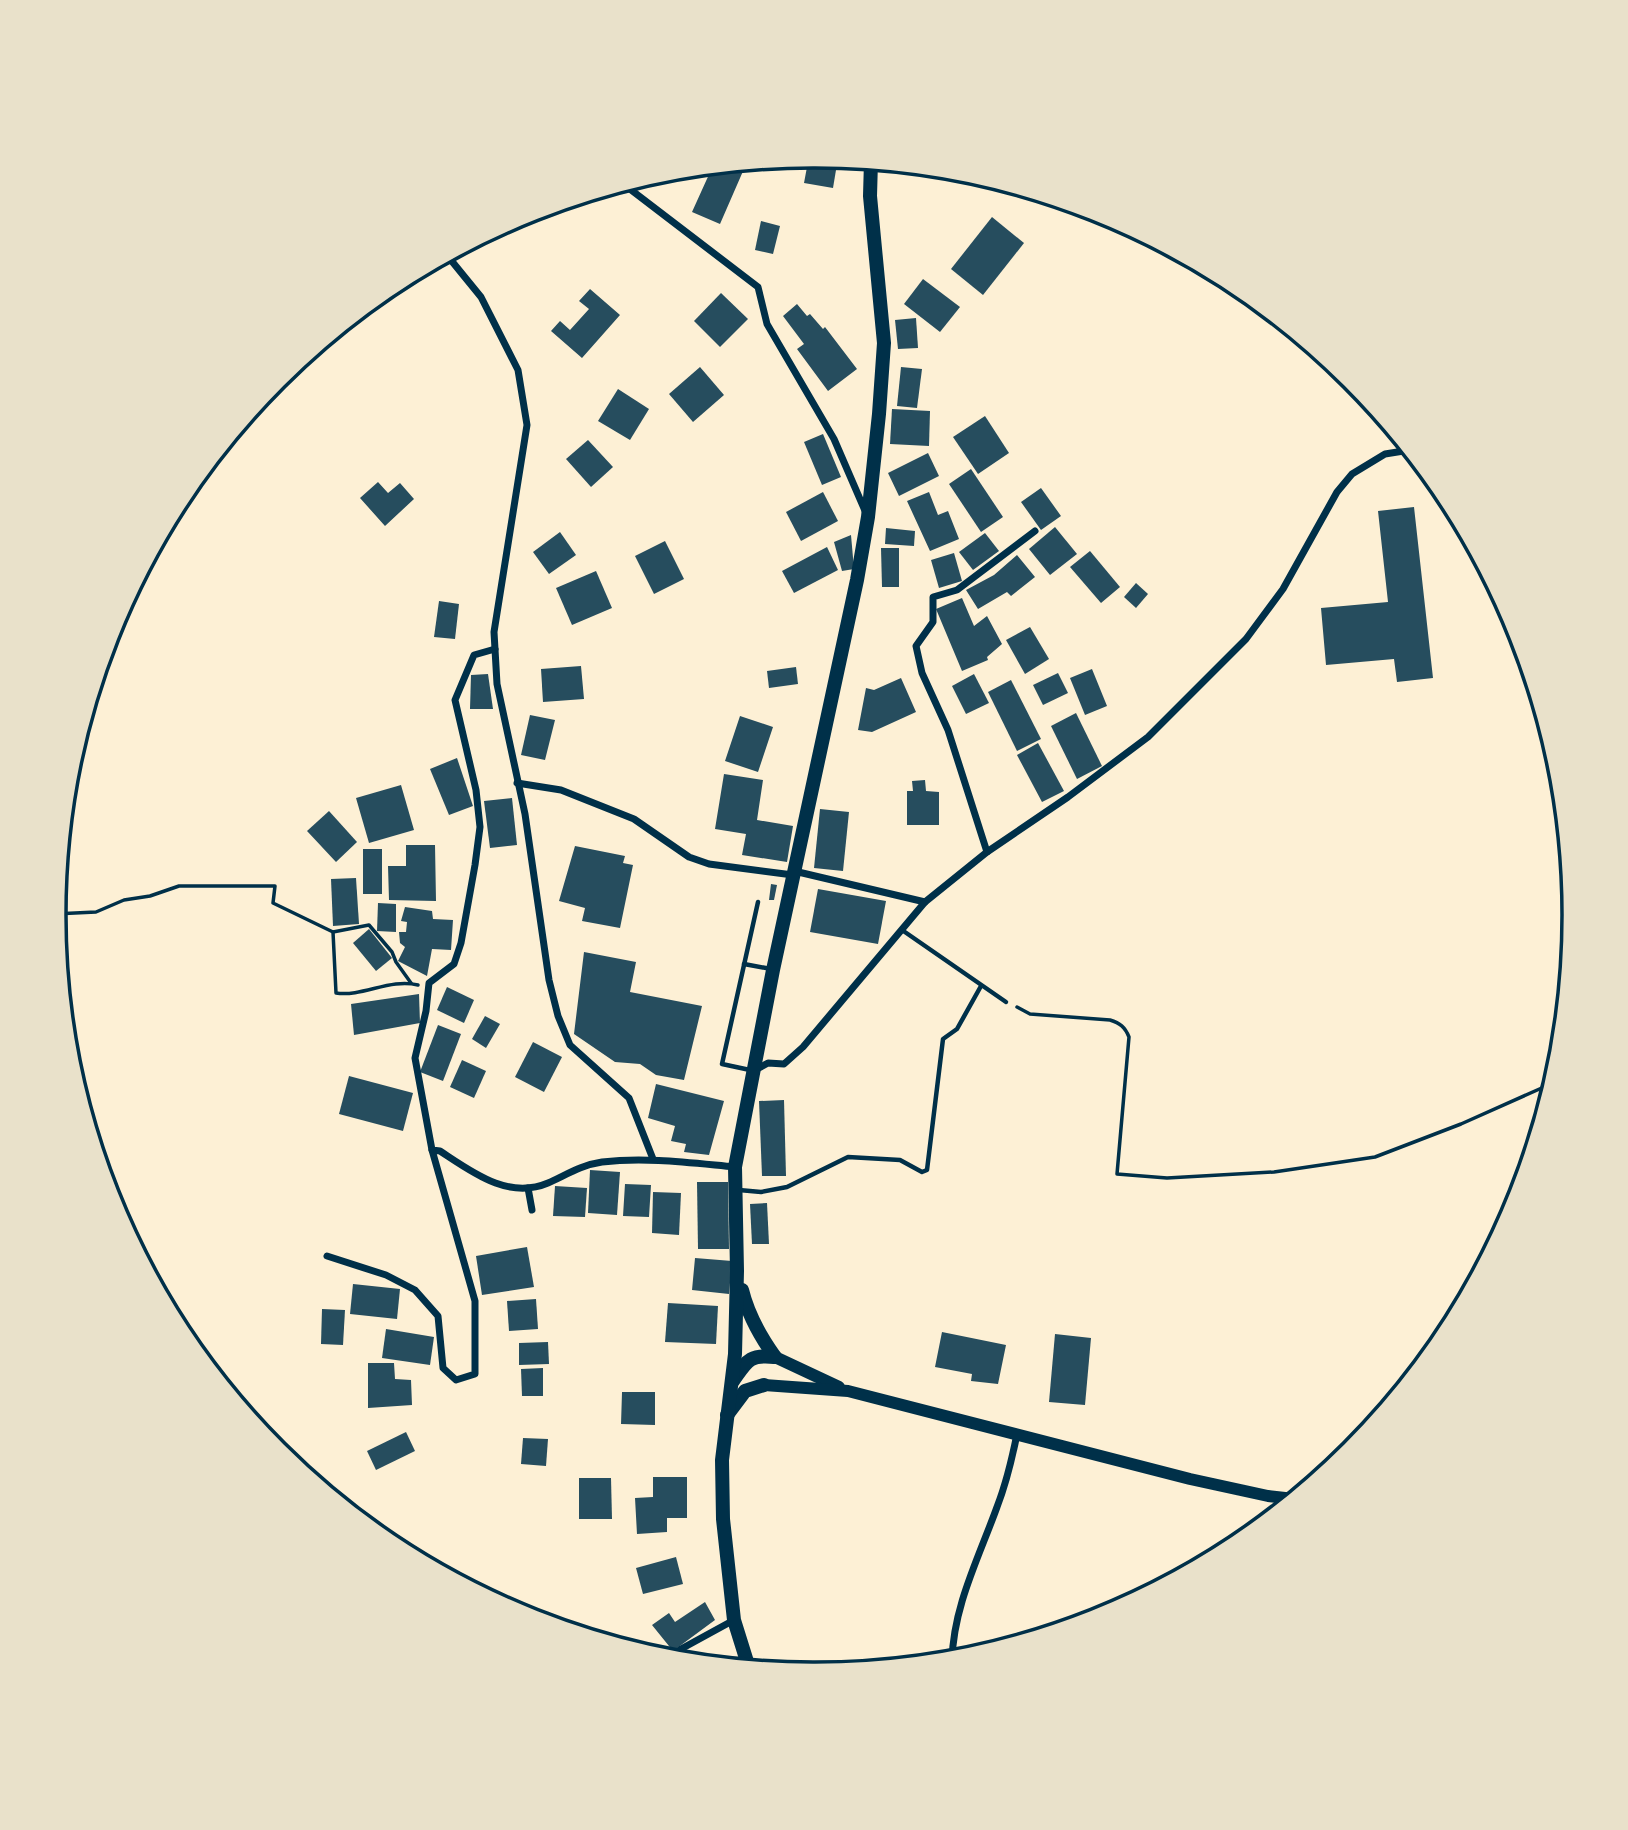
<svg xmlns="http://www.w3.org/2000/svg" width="1628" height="1830" font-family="Raleway,sans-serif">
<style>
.building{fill:#264d5e}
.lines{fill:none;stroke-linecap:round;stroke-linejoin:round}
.path{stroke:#003049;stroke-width:3.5}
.service{stroke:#003049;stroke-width:4.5}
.minor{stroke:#003049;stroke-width:7}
.tertiary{stroke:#003049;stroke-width:12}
.secondary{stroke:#003049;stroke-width:14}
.rim{fill:none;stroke:#003049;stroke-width:3.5}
</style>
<rect width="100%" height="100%" fill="#fdf0d5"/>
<g class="building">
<path d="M809,156L838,158L833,188L804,183Z"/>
<path d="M747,162L720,224L692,212L711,170L704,166Z"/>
<path d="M992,217L1024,243L983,295L951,269Z"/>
<path d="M761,221L780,226L773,254L755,250Z"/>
<path d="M923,279L960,307L940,332L904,304Z"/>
<path d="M590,289L620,315L582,358L551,331L560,321L570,330L589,309L579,301Z"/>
<path d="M721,293L748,319L720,347L694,321Z"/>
<path d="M797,304L807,316L810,314L823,329L825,327L857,369L828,391L797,349L804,344L783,316Z"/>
<path d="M916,318L918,348L898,349L895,320Z"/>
<path d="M700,367L724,395L693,422L669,394Z"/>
<path d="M901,367L922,369L917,408L897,406Z"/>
<path d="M618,389L649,409L630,440L598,421Z"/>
<path d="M892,409L930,411L929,446L890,444Z"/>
<path d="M985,416L1009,453L978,474L953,437Z"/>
<path d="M823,434L841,477L822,485L804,442Z"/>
<path d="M588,440L613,467L591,487L566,459Z"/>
<path d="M928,453L939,476L899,496L888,473Z"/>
<path d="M971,469L1003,517L981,532L949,484Z"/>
<path d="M378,482L388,493L400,483L414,499L385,526L360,498Z"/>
<path d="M1041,488L1061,516L1041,530L1021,502Z"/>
<path d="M823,492L838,521L801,541L786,512Z"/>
<path d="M929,492L938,515L948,511L959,539L930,551L907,501Z"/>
<path d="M1414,507L1433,678L1397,682L1394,659L1326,665L1321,608L1388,602L1378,511Z"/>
<path d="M1055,527L1077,554L1050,575L1029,549Z"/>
<path d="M886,528L915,531L914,546L885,544Z"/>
<path d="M560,532L576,555L549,574L533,552Z"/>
<path d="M985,533L999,551L973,570L959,552Z"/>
<path d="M851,535L854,569L842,571L834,542Z"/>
<path d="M665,541L684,579L654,594L635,556Z"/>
<path d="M827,547L838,570L794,593L782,571Z"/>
<path d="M881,548H899V587H882Z"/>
<path d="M1090,551L1120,587L1101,603L1070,567Z"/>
<path d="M954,553L962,581L939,588L931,560Z"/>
<path d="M1017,555L1035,577L1011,596L1007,592L978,609L966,590L994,575Z"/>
<path d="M596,571L612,608L572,625L556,588Z"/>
<path d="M1136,583L1148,594L1136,608L1124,597Z"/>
<path d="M962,598L974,626L987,616L1002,644L987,657L988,660L962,671L936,609Z"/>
<path d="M439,601L459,604L455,639L434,637Z"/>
<path d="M1030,627L1049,659L1025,674L1006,640Z"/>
<path d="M581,666L584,699L543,702L541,669Z"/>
<path d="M796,667L798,684L769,688L767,671Z"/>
<path d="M1092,669L1107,706L1085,715L1070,678Z"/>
<path d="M1058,673L1068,693L1043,705L1033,685Z"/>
<path d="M488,674L493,709H470L471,675Z"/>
<path d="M974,674L989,703L966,714L952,686Z"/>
<path d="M901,678L916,712L872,732L858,730L866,688L874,690Z"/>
<path d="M1011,680L1041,739L1017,751L988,692Z"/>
<path d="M1076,713L1102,766L1077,779L1051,726Z"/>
<path d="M530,715L555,720L545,760L521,755Z"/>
<path d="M740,716L773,727L758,772L725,761Z"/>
<path d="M1038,743L1064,791L1042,802L1017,755Z"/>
<path d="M457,758L473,806L449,815L430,769Z"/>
<path d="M724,774L763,780L757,820L793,826L787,862L742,855L746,834L715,829Z"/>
<path d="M925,780L926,791L939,792V825H907V791H913L912,781Z"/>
<path d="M401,785L414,830L369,843L356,798Z"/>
<path d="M512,798L517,845L490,848L484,801Z"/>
<path d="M820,809L849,812L843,871L814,868Z"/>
<path d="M329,811L357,842L336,862L307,831Z"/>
<path d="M406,845H435L436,901L389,900L388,866H406Z"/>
<path d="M575,846L625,856L623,863L633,865L620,928L582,921L585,908L559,901Z"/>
<rect x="363" y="849" width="19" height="45"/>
<path d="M356,878L359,924L333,926L331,879Z"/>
<path d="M771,884L777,885L774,900H769Z"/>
<path d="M818,889L886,901L878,944L810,932Z"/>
<path d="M378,903L396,904V932L377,931Z"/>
<path d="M405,907L432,911L433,919L453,920L451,950L432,949L427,976L398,961L405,947L400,943L399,932H406L407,922L401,921Z"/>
<path d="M369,929L392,958L376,971L353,943Z"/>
<path d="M584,952L636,962L630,992L702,1006L684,1080L656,1075L640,1064L615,1062L574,1034Z"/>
<path d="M447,987L474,1000L464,1023L437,1010Z"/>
<path d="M419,994L420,1023L354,1035L351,1004Z"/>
<path d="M485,1016L500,1024L486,1048L472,1039Z"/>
<path d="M438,1025L461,1034L443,1081L420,1072Z"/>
<path d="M533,1042L562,1057L544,1092L515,1077Z"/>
<path d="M462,1060L486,1071L474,1098L450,1087Z"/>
<path d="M349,1076L413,1093L403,1131L339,1114Z"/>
<path d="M656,1084L724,1101L709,1155L684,1152L686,1144L671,1141L675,1126L648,1118Z"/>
<path d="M784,1100L786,1176H762L759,1101Z"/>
<path d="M590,1170L620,1172L617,1215L588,1213Z"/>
<path d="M697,1182H728L729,1249H698Z"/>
<path d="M625,1184L651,1185L649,1217L623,1216Z"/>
<path d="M555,1186L587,1188L585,1217L553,1216Z"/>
<path d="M653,1192L681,1193L679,1235L652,1233Z"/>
<path d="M767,1203L769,1244H752L750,1204Z"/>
<path d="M527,1247L534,1287L482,1295L476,1256Z"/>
<path d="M695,1258L732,1261L729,1294L692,1290Z"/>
<path d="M353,1284L400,1289L397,1319L350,1314Z"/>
<path d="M536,1299L538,1329L509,1331L507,1301Z"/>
<path d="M668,1303L718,1306L716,1344L665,1342Z"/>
<path d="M322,1309L345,1310L343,1345L321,1344Z"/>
<path d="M386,1329L434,1337L430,1365L382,1358Z"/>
<path d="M942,1332L1006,1345L998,1384L971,1381L972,1374L935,1367Z"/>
<path d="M1055,1334L1091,1338L1085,1405L1049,1402Z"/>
<path d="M548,1342L549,1364L519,1365V1343Z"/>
<path d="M368,1363H394L395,1379L411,1380L412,1405L368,1408Z"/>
<path d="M543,1368V1396H522L521,1369Z"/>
<path d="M622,1392H655V1425L621,1424Z"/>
<path d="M406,1432L415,1451L376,1470L367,1451Z"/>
<path d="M523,1438L548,1439L546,1466L521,1464Z"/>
<path d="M653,1477H687V1518H667V1532L637,1534L635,1498L653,1497Z"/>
<path d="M579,1478H611L612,1519H579Z"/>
<path d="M676,1557L683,1584L643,1594L636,1568Z"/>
<path d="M705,1602L715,1620L673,1651L652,1625L669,1613L675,1622Z"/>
</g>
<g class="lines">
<g class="path">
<path d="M54,914L96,912L124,900L150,896L179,886H275L273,903L333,932L369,925L392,952L396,962L411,983"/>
<path d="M333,932L336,993C363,997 390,978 418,985"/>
<path d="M1017,1007L1030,1014L1110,1020C1120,1023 1125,1027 1129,1037L1117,1174L1167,1178L1274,1172L1375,1157L1461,1124L1553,1083"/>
</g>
<g class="service">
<path d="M902,930L1006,1002"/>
<path d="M744,964L771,969"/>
<path d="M750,1070L722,1064L758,902"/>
<path d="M739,1190L761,1192L787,1187L848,1157L900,1160L922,1172L927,1170L943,1039L957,1029L981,986"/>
</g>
<g class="minor">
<path d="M622,183L758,287L767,324L834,439L866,513"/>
<path d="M446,254L481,297L518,370L527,425L494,632L497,684L525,814L549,980L558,1016L570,1045L629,1098L653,1159"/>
<path d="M495,649L474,655L455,700L476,790L480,827L475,865L461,943L454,964L429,983L426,1011L415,1058L432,1150L440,1151C472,1172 508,1200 548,1183C566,1175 581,1165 602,1162C647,1157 691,1163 735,1167"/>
<path d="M517,783L561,790L634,819L689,857L709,864L793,875"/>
<path d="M987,852L948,730L922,673L916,646L933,622V597L957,590L1035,531"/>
<path d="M794,871L925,902"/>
<path d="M755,1070L768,1063L784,1064L803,1047L925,902L987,852L1068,797L1148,737L1246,639L1283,589L1337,492L1352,474L1385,454L1410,450"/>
<path d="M528,1188L532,1210"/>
<path d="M327,1256L386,1275L415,1290L438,1316L443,1368L456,1380L475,1374V1301L432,1150"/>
<path d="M666,1660L681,1649L734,1620"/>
<path d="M952,1661C953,1607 979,1557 997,1507C1006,1484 1012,1459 1017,1434"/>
</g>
<g class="tertiary">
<path d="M775,1357L839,1387"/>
<path d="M764,1385L848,1391L1190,1479L1268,1496L1294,1499"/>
</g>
<g class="secondary">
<path d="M742,1290C748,1315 760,1336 775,1357"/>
<path d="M733,1381C747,1361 749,1354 775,1357"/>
<path d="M727,1415L745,1391L764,1385"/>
<path d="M749,1668L734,1620L723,1519L722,1460L735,1354L737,1271L735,1167L773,970L857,580L868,517L879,414L884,343L870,196L871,161"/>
</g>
</g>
<path d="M0 0H1628V1830H0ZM813 168H815A747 747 0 0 1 1562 915V915A747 747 0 0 1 815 1662H813A747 747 0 0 1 66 915V915A747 747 0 0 1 813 168Z" fill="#e9e1ca" fill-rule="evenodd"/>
<path class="rim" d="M813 168H815A747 747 0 0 1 1562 915V915A747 747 0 0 1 815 1662H813A747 747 0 0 1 66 915V915A747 747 0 0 1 813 168Z"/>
</svg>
